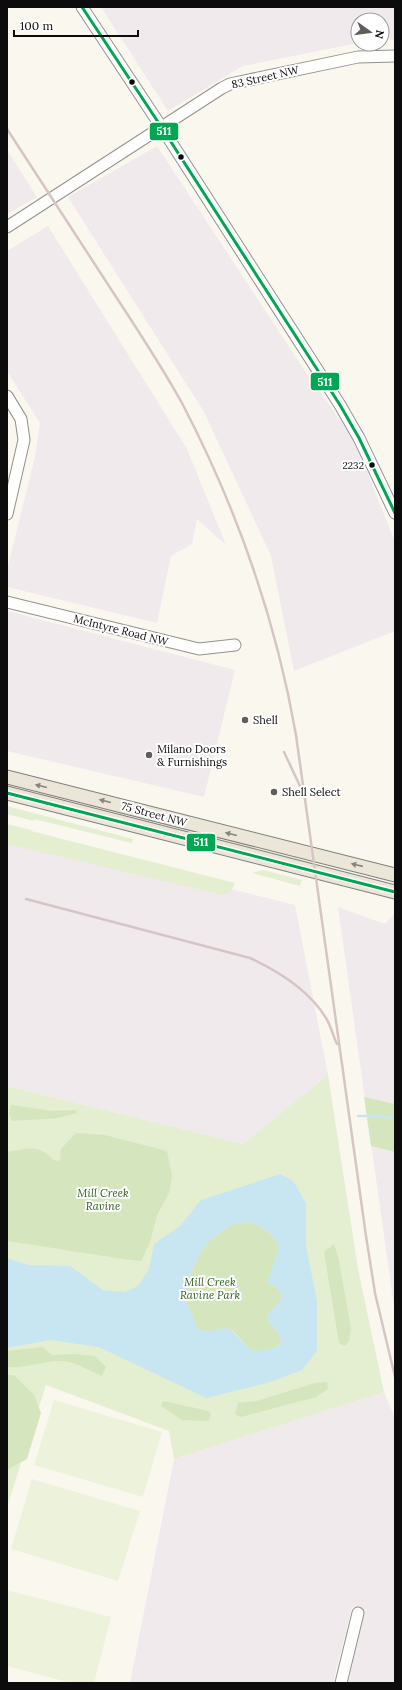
<svg xmlns="http://www.w3.org/2000/svg" width="402" height="1690" font-family="Lora,serif">
<style>
.industrial{fill:#f1eaed}
.green{fill:#e4eed0}
.forest{fill:#d5e6be}
.pitch{fill:#edf3da}
.water{fill:#c8e6f2;fill-rule:evenodd}
.lines{fill:none;stroke-linecap:round;stroke-linejoin:round}
.stream{stroke:#c8e6f2;stroke-width:2.5}
.minor-casing{stroke:#93928e;stroke-width:13}
.major-casing{stroke:#807f7c;stroke-width:15}
.minor{stroke:#fefefd;stroke-width:11}
.major{stroke:#ebe6d8;stroke-width:13}
.rail{stroke:#d6c5c5;stroke-width:2.5}
.bus-1-casing{stroke:#fff;stroke-width:6}
.bus-1{stroke:#00a651;stroke-width:3}
.oneway{fill:#87847c}
.bus-dot{fill:#0c0c0c;stroke:#fff;stroke-width:1.5}
.poi-dot{fill:#5f5e5b;stroke:#fff;stroke-width:1.5}
.labels{text-anchor:middle;dominant-baseline:central;stroke-width:4;stroke-linejoin:round;paint-order:stroke}
.bus-label{font-size:10px;fill:#0c0c0c;stroke:#fff;text-anchor:end}
.street-label{font-size:11px;fill:#0c0c0c;stroke:#fff}
.poi-label{font-size:11px;fill:#0c0c0c;stroke:#fff;text-anchor:start}
.park-label{font-size:11px;font-style:italic;fill:#2f611e;stroke:#fff}
.line-badge{stroke:#fff;stroke-width:1.5}
.badge-label{font-size:11px;text-anchor:middle;font-weight:bold;fill:#fff}
</style>
<rect width="100%" height="100%" fill="#faf7ef"/>
<g class="industrial">
<path d="M101,7H395V40L382,39V20H358V43L243,66L168,111Z"/>
<path d="M157,146L309,377L354,439L395,542V631L294,671L271,556L204,412L68,197Z"/>
<path d="M7,150L37,197L7,214Z"/>
<path d="M48,226L187,449L226,545L197,519L192,544L171,556L157,623L7,587V570L35,457L40,423L7,371V251Z"/>
<path d="M8,611L235,670L204,797L7,751Z"/>
<path d="M7,833L295,905L328,1075L243,1144L7,1086Z"/>
<path d="M338,907L385,924L395,913V1314Z"/>
<path d="M384,1392L395,1418V1683H348L365,1610L352,1607L333,1683H130L174,1459Z"/>
</g>
<g class="green">
<path d="M52,799L92,807L312,862L313,866Z"/>
<path d="M7,806L133,839L132,843L34,819V821L7,814Z"/>
<path d="M7,824L31,830V831L235,883L231,892L223,895L7,844Z"/>
<path d="M263,870L302,880L300,886L252,873Z"/>
<path d="M328,1075L358,1269L384,1392L174,1459L169,1431L46,1385L7,1507V1086L243,1144Z"/>
</g>
<g class="forest">
<path d="M364,1097L395,1104V1152L371,1146Z"/>
<path d="M11,1105L53,1111L76,1110L77,1113L58,1118L12,1121L9,1113Z"/>
<path d="M76,1133L105,1135L167,1151L172,1176L169,1193L157,1215L150,1242L141,1261C96,1256 52,1247 7,1241V1152C27,1149 39,1143 53,1160L60,1161L61,1149Z"/>
<path d="M250,1222C262,1226 280,1237 278,1251L268,1281L270,1285C275,1286 278,1287 280,1292C284,1303 274,1307 267,1315C268,1328 289,1334 277,1347C270,1349 255,1354 249,1349C247,1348 245,1344 243,1342C240,1338 236,1333 232,1330C221,1325 211,1336 198,1329L187,1303V1288L188,1279L198,1257L209,1241L231,1225Z"/>
<path d="M334,1244L338,1256L351,1328L349,1341L345,1346L339,1343L324,1252Z"/>
<path d="M42,1347L52,1355L74,1354L95,1356L106,1367L102,1376C92,1372 73,1361 63,1361C44,1360 26,1369 7,1367V1351Z"/>
<path d="M7,1375H14L34,1395L41,1413L27,1459L7,1470Z"/>
<path d="M327,1382L328,1389L316,1397L241,1417L235,1414L238,1403L257,1401L315,1383Z"/>
<path d="M163,1401L209,1411L211,1414L209,1421L182,1420L161,1406Z"/>
</g>
<g class="pitch">
<path d="M54,1400L162,1432L143,1497L34,1465Z"/>
<path d="M32,1479L140,1511L118,1581L11,1549Z"/>
<path d="M7,1590L111,1617L94,1683H71L7,1666Z"/>
</g>
<path class="water" d="M280,1174L293,1181L306,1203V1246L317,1301V1351L302,1370L267,1383L206,1398L99,1347L50,1340L7,1348V1258L28,1265L70,1266L103,1290L125,1292L138,1286L149,1269L154,1244L180,1226L201,1200ZM250,1222C262,1226 280,1237 278,1251L268,1281L270,1285C275,1286 278,1287 280,1292C284,1303 274,1307 267,1315C268,1328 289,1334 277,1347C270,1349 261,1351 254,1351C248,1351 236,1332 227,1328C217,1329 208,1334 198,1329L187,1303V1288L188,1279L198,1257L209,1241L231,1225Z"/>
<g class="lines">
<path class="stream" d="M358,1116H383L395,1119"/>
<g class="minor-casing">
<g id="minor">
<path d="M82,7L162,128L340,405L359,438L395,513"/>
<path d="M7,227L222,88L230,84L358,57L395,56"/>
<path d="M7,396L21,419L24,440L7,514"/>
<path d="M7,602L199,649L235,645"/>
<path d="M341,1683L358,1613"/>
</g>
</g>
<g class="major-casing">
<g id="major">
<path d="M7,777L395,875"/>
<path d="M7,793L395,892"/>
</g>
</g>
<use href="#minor" class="minor"/>
<use href="#major" class="major"/>
<g class="rail">
<path d="M7,129C40,180 74,232 107,283C133,323 160,363 183,405C237,509 276,620 296,735L366,1236L375,1293L395,1377"/>
<path d="M284,752L300,786"/>
<path d="M26,899L250,958C280,972 309,990 326,1018C331,1026 333,1036 337,1044"/>
</g>
<g class="bus-1-casing">
<g id="bus-1">
<path d="M82,7L162,128L340,405L359,438L395,513"/>
<path d="M7,793L395,892"/>
</g>
</g>
<use href="#bus-1" class="bus-1"/>
</g>
<defs><path id="oneway-solid" d="M-6-.8H1V-3.2L6.5 0L1 3.2V.8H-6Z"/></defs>
<g class="oneway">
<use href="#oneway-solid" transform="translate(41 786) rotate(-166)"/>
<use href="#oneway-solid" transform="translate(105 801) rotate(-166)"/>
<use href="#oneway-solid" transform="translate(231 834) rotate(-166)"/>
<use href="#oneway-solid" transform="translate(357 865) rotate(-167)"/>
</g>
<g class="bus-dot">
<circle cx="132" cy="82" r="3.5"/>
<circle cx="181" cy="157" r="3.5"/>
<circle cx="372" cy="465" r="3.5"/>
</g>
<g class="poi-dot">
<circle cx="245" cy="720" r="4"/>
<circle cx="149" cy="755" r="4"/>
<circle cx="274" cy="792" r="4"/>
</g>
<g class="labels">
<g class="bus-label">
<text x="364" y="465">2232</text>
</g>
<g class="street-label">
<text transform="translate(265 77) rotate(-13)">83 Street NW</text>
<text transform="translate(121 630) rotate(14)">McIntyre Road NW</text>
<text transform="translate(154 814) rotate(15)">75 Street NW</text>
</g>
<g class="poi-label">
<text x="253" y="720">Shell</text>
<text x="157" y="749">Milano Doors<tspan x="157" dy="13">&amp; Furnishings</tspan></text>
<text x="282" y="792">Shell Select</text>
</g>
<g class="park-label">
<text x="103" y="1193">Mill Creek<tspan x="103" dy="13">Ravine</tspan></text>
<text x="210" y="1282">Mill Creek<tspan x="210" dy="13">Ravine Park</tspan></text>
</g>
</g>
<g class="line-badge">
<rect x="149" y="122" width="30" height="19" rx="4" fill="#00a651"/>
<rect x="310" y="372" width="30" height="19" rx="4" fill="#00a651"/>
<rect x="186" y="833" width="30" height="19" rx="4" fill="#00a651"/>
</g>
<g class="badge-label">
<text x="164" y="135">511</text>
<text x="325" y="386">511</text>
<text x="201" y="846">511</text>
</g>
<rect width="402" height="1690" fill="none" stroke="#0c0c0c" stroke-width="16"/>
<g transform="translate(370 32) rotate(104)"><circle r="19" fill="#ffffff" stroke="#9e9e9e"/>
<path d="M0-3L7 15L0 10L-7 15Z" fill="#5f5e5b"/>
<text y="-6" font-size="11" font-weight="bold" text-anchor="middle" fill="#0c0c0c">N</text>
</g>
<path d="M14 30v6h124v-6" fill="none" stroke="#0c0c0c" stroke-width="2"/>
<text x="20" y="30" font-size="12" fill="#0c0c0c" stroke="#ffffff" stroke-width="3" paint-order="stroke">100 m</text>
</svg>
